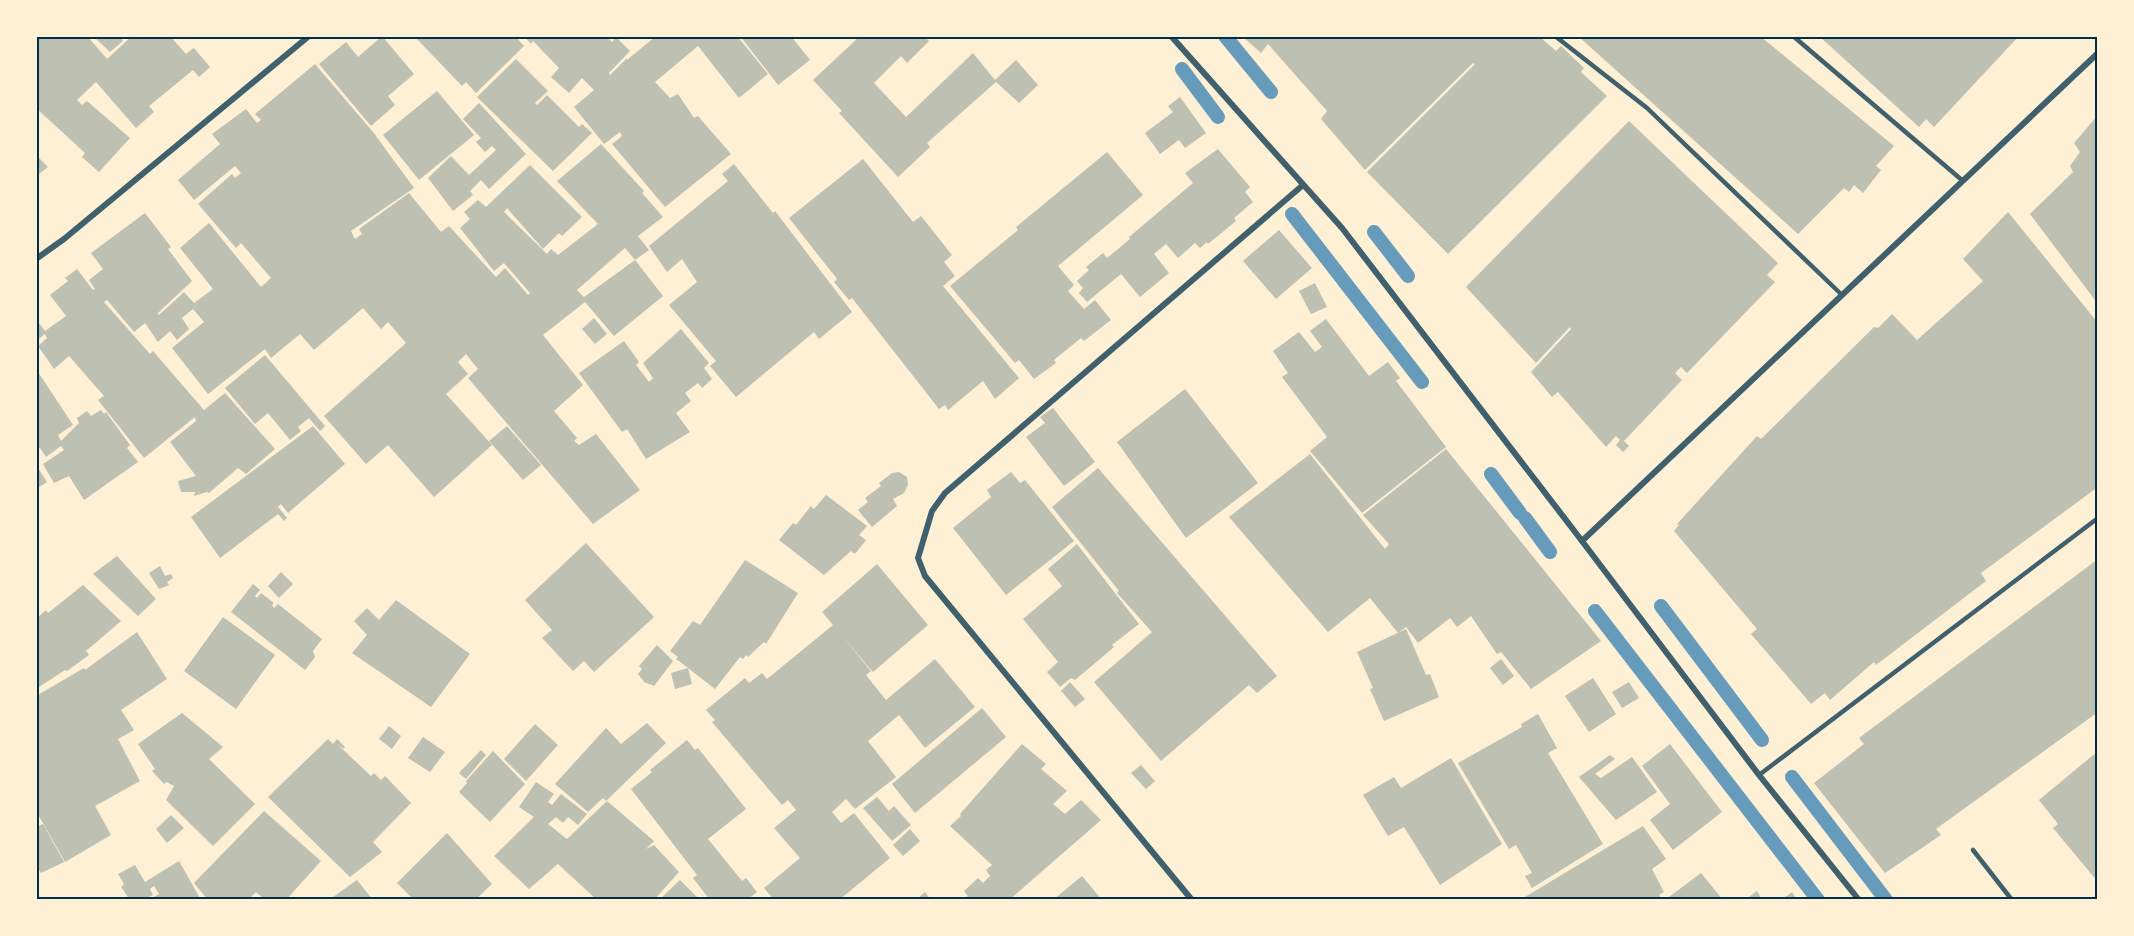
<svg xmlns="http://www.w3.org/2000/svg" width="2134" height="936" font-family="Ubuntu,sans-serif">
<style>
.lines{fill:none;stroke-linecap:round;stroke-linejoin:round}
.stream{stroke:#669bbc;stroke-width:14}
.building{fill:#bec0b2;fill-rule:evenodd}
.service{stroke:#3f606c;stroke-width:4.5}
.minor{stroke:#3f606c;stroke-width:6}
.neatline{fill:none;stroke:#003049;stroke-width:2}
</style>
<rect width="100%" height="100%" fill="#fdf0d5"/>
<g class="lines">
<g class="stream">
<path d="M1225,36L1271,92"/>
<path d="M1182,69L1218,117"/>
<path d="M1292,214L1422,382"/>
<path d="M1374,232L1408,276"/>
<path d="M1491,474L1520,513"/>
<path d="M1525,518L1550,552"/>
<path d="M1661,606L1762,740"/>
<path d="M1595,611L1818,900"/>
<path d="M1792,777L1886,900"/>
</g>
</g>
<g class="building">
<path d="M39,36H87L107,59L132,36H170L186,54L194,48L210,67L199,77L193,70L149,106L154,112L136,128L96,82L77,100L82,105L87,101L130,138L99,172L82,157L85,153L36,108V38Z"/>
<path d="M93,36H123L121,38L123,41L110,52Z"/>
<path d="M382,36L414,74L388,96L395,105L371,126L319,64L346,42L358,57Z"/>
<path d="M414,36H515L524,46L476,93L466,82L462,86Z"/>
<path d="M524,36H606L612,42L616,37L630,51L609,73L610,75L627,58V60L656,36H737L768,74L739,98L698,46L655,82L670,98L678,94L694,118L698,116L731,154L665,207L612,144L622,136L620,132L604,144L574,107L594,90L582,78L569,93L551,77L559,68L533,41L531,44Z"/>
<path d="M740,36H791L810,60L778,85Z"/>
<path d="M860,36H924L929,41L907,63L901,56L874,83L906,117L973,53L995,80L1016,60L1038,85L1019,103L996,82L927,143L930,147L898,177L839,113L842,111L813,80Z"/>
<path d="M1242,36H1539L1556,51L1561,46L1584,68L1581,72L1607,96L1448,254L1367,172L1475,64L1473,63L1365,170L1321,119L1327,111L1268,44L1261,53Z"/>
<path d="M1578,36H1760L1894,146L1876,166L1881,170L1863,193L1854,185L1849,192L1844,188L1798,234Z"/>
<path d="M1819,36H2019L1934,127L1926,119L1919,127Z"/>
<path d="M516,59L548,91L535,103L537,105L547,95L579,127L582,124L592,133L553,171L477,97Z"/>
<path d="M315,64L373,132L414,188L351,231L355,239L362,234L359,229L409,193L441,232L449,226L496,277L505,268L528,295L530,293L504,263L494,271L460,228L470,219L464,212L478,200L486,207L530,165L582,217L562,236L559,233L543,249L507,208L504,212L547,254L551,249L558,255L598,224L557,181L601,144L644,191L642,193L663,217L638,236L649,250L635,260L663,296L614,336L585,302L543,335L583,385L554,411L577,438L574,441L579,445L596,434L640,490L593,524L468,378L478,369L466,354L458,362L468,374L446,394L492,445L434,497L388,445L366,464L324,416L406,343L388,322L381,329L363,308L314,350L300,334L271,358L265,349L208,394L172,348L204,322L193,309L182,318L189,329L177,340L170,331L158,342L145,323L134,332L107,300L104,302L150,354L153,351L204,410L225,393L275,449L246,474L238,468L209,493L207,492L194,496L195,492H181L178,481L196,476L170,442L196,421L195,417L144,458L98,400L104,396L69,356L54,369L38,346L47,338L45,334L36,341V319L45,331L66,316L50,295L68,281L65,278L77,269L93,290L95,289L89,280L103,269L91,253L145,213L171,247L168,249L192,281L158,313L159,315L184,292L194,303L213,289L180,248L209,223L261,287L271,278L241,243L236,248L198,204L232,174L235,178L241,173L235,166L194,200L178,180L220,144L212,134L246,109L257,123L261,120L255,114ZM625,248L635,260L584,297L577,290Z"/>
<path d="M437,91L474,135L419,180L383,135Z"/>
<path d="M1180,97L1206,133L1185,148L1179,140L1160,154L1145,133L1173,112L1168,106Z"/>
<path d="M479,103L526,154L489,189L481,180L470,191L473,195L453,211L428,178L451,156L469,175L496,150L492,146L485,152L476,142L481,138L463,119Z"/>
<path d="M2098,115V304L2030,214L2073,172L2070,166L2080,152L2074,143Z"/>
<path d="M1629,121L1778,263L1767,275L1775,282L1687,373L1681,367L1675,373L1682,380L1624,441L1629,446L1623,452L1616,445L1620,440L1616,436L1606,447L1558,392L1552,397L1531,372L1571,329L1570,327L1536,363L1466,287Z"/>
<path d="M1218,149L1250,187L1245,192L1253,202L1234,218L1236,221L1208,244L1207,242L1200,248L1195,243L1178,258L1166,244L1154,254L1169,273L1140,297L1121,274L1087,302L1079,293L1083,288L1077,281L1089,270L1086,267L1103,253L1107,258L1130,239L1129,237L1193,183L1185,173Z"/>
<path d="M1107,152L1143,195L1058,266L1074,285L1068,291L1084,309L1095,300L1111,320L1084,341L1081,338L1054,360L1056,363L1034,379L1019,360L1015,363L950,286L1018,230L1016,227Z"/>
<path d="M36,155L48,167L36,176Z"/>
<path d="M863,159L913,222L921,216L952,255L944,262L955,276L943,286L1019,378L995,399L983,381L948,410L945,405L939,409L852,298L849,300L834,282L837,279L789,218Z"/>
<path d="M734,164L773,213L775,211L852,312L819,339L814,332L736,397L710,366L716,361L669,305L697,282L682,259L667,272L649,246L728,181L722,174Z"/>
<path d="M2008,212L2098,323V487L1981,573L1986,581L1876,665L1874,662L1830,700L1825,693L1811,704L1751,634L1757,629L1674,531L1679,525L1677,524L1757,436L1761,439L1874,327L1878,328L1892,314L1917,340L1983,281L1963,259Z"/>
<path d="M1279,230L1312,268L1276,299L1243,261Z"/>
<path d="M1315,283L1327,307L1311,314L1299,291Z"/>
<path d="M594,318L607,334L595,344L582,329Z"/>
<path d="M1326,319L1369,376L1388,362L1400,378L1396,381L1446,447L1362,513L1310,451L1327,437L1282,377L1288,373L1273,351L1299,332L1315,352L1322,347L1310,331Z"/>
<path d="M681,329L709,363L704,368L712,379L702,388L698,383L685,393L691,401L676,413L690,432L646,459L627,429L622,432L579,373L624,341L639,362L636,365L649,382L653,378L643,363Z"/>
<path d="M265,355L325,426L320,431L309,418L298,427L301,431L290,440L268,413L255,424L225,388Z"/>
<path d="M38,372L73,425L58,435L61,441L79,423L77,418L87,411L91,416L101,410L104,414L106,412L130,445L127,448L138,462L84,500L69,476L54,483L43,464L64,450L61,446L46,457L40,448L36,450V374Z"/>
<path d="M1185,389L1258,483L1186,538L1117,442Z"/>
<path d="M1053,408L1095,462L1064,486L1026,437L1045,423L1040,417Z"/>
<path d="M313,426L345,464L288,513L281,504L278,507L287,518L284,521L278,514L220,558L191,517Z"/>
<path d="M507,426L541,465L523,480L489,441Z"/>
<path d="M1446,449L1601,641L1531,689L1501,652L1497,654L1471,616L1457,627L1450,618L1418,643L1406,627L1398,633L1370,598L1328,632L1229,517L1310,454L1385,549L1389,544L1363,515Z"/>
<path d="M36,465L47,482L36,489Z"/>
<path d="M1098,468L1277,676L1257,693L1249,685L1161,761L1094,682L1152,632L1117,593L1119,591L1052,507Z"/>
<path d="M899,472L907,477L908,485L904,493L893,499L897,506L872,527L858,510L868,502L865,498L881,486L879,483L892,473Z"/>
<path d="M1011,472L1020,483L1025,480L1074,541L1006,595L953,528L991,497L987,490Z"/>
<path d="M826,495L867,526L859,535L866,540L855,554L851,551L824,575L779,540L793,523L796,525L811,506L814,509Z"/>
<path d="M586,543L654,617L594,672L584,661L573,671L542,638L552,630L525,600Z"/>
<path d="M1077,544L1139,624L1112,645L1114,647L1075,680L1071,678L1060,687L1047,672L1058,662L1023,619L1062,586L1048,569Z"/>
<path d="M117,556L156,599L138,616L93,574Z"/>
<path d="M2098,559V712L1936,829L1941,835L1885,873L1814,783L1864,744L1859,738Z"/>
<path d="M745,560L798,593L766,644L764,642L748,657L746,655L743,659L740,657L715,689L688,668L692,684L675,689L671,673L688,668L676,659L678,657L670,651L693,621L700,625Z"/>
<path d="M877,564L928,625L873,672L842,636L871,671L866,675L886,700L935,659L975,707L925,748L899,715L868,741L896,777L855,809L846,799L832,812L841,823L854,813L890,858L839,900H774L764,888L800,858L774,828L796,810L788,800L782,805L712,722L715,720L706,710L745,678L749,683L762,673L767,679L833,625L822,612Z"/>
<path d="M160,566L165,576L171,574L173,578L167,582L169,585L159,589L149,573Z"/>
<path d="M281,572L293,584L279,598L268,586Z"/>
<path d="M253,584L260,590L255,596L257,598L261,593L274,603L272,605L274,608L278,604L322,639L313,651L315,657L305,670L231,612Z"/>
<path d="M83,585L121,621L86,651L89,655L67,671L65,670L36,689V619L46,610L48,613Z"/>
<path d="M396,600L470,654L431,707L352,653L367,635L354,621L367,608L379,620Z"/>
<path d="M223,617L275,655L236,709L184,671Z"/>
<path d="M1406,629L1426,675L1430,674L1439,697L1384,721L1370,689L1373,688L1357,652Z"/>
<path d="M137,632L167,679L121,710L134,730L118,739L140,781L95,806L111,835L65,862L36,811V696L84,668L85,670Z"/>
<path d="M657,645L673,661L654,686L644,682L638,674L642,669L639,666Z"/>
<path d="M1501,659L1514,676L1503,685L1490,668Z"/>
<path d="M1593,678L1616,714L1589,732L1565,696Z"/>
<path d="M1070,682L1085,699L1075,707L1061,691Z"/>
<path d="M1629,682L1639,698L1622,708L1612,692Z"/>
<path d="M982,708L1006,737L915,813L892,784Z"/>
<path d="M182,713L223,747L209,759L255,804L213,846L166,800L174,786L167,782L164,784L152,771L155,769L138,744Z"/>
<path d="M1538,714L1557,748L1548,753L1603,844L1532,888L1525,876L1532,873L1516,845L1509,849L1458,763L1522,727L1521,724Z"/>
<path d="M647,723L666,743L606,801L603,798L588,812L555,784L606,728L621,744Z"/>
<path d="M535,724L558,745L526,781L504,759Z"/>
<path d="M389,726L401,736L392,749L379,739Z"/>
<path d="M423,737L445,752L430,772L408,758Z"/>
<path d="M328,739L333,744L337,739L345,747L344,749L337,744L371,776L374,773L381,780L385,776L411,803L373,842L382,852L350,877L268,797Z"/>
<path d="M687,740L695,750L698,748L746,809L708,839L742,881L746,878L757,892L747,900H710L693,878L697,875L631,789L652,772L650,770Z"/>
<path d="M1022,744L1046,764L1041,769L1067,791L1053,804L1065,814L1081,800L1101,820L1009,900H963L968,896L964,891L978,878L983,883L990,876L986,870L992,865L950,826L961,816L960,814Z"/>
<path d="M1670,744L1722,812L1673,850L1650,820L1670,804L1642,766Z"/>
<path d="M481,750L486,755L466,779L459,773Z"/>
<path d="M493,751L525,784L490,822L459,792L467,783L466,781Z"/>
<path d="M2098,751V882L2053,828L2058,824L2039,800Z"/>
<path d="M1610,755L1615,759L1595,774L1601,778L1632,757L1657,792L1616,820L1579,777Z"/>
<path d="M1451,758L1502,844L1440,885L1404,827L1388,836L1363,795L1394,777L1401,788Z"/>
<path d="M1141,765L1155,781L1146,789L1131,773Z"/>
<path d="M536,782L554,794L548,802L552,805L561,794L587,814L578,825L568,817L563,823L556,817L548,824L567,839L607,801L654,841L646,849L654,845L679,872L654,900H597L558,864L529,889L494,856L534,817L519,807Z"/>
<path d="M877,797L889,811L894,806L911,825L892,841L863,808Z"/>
<path d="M264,811L321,861L286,900H265L256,892L248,900H208L194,883Z"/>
<path d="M171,815L184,828L167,843L156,829Z"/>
<path d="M43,824L64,862L41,873L39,870L36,871V827Z"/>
<path d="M1643,826L1666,859L1652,869L1664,892L1659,895L1662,900H1520Z"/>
<path d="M910,829L920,841L903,856L893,845Z"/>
<path d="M447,833L492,884L475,900H414L397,883Z"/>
<path d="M179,861L201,900H149L159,894L154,886L150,889L153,895L143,900H130L121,887L124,884L118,874L135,865L145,882Z"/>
<path d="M1701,873L1723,900H1665Z"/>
<path d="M1082,876L1102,900H1053Z"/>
<path d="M357,880L373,900H329Z"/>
<path d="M680,880L700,900H659Z"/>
<path d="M1757,891L1762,900H1745Z"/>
<path d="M925,892L931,900H916Z"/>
<path d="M1792,892L1797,900H1781Z"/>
</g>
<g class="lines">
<g class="service">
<path d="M1555,36L1647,108L1842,295"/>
<path d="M1793,36L1963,181"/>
<path d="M1759,775L2098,518"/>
<path d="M1973,850L2012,900"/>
</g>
<g class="minor">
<path d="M1171,36L1342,228L1582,541L1759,775L1859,900"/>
<path d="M36,259L64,239L309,36"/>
<path d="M1582,541L2098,53"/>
<path d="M1192,900L925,576L918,558L932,511L945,493L1303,185"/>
</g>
</g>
<rect width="2134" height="936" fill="none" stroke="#fdf0d5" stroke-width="75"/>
<rect x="38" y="38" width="2058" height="860" class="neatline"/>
</svg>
